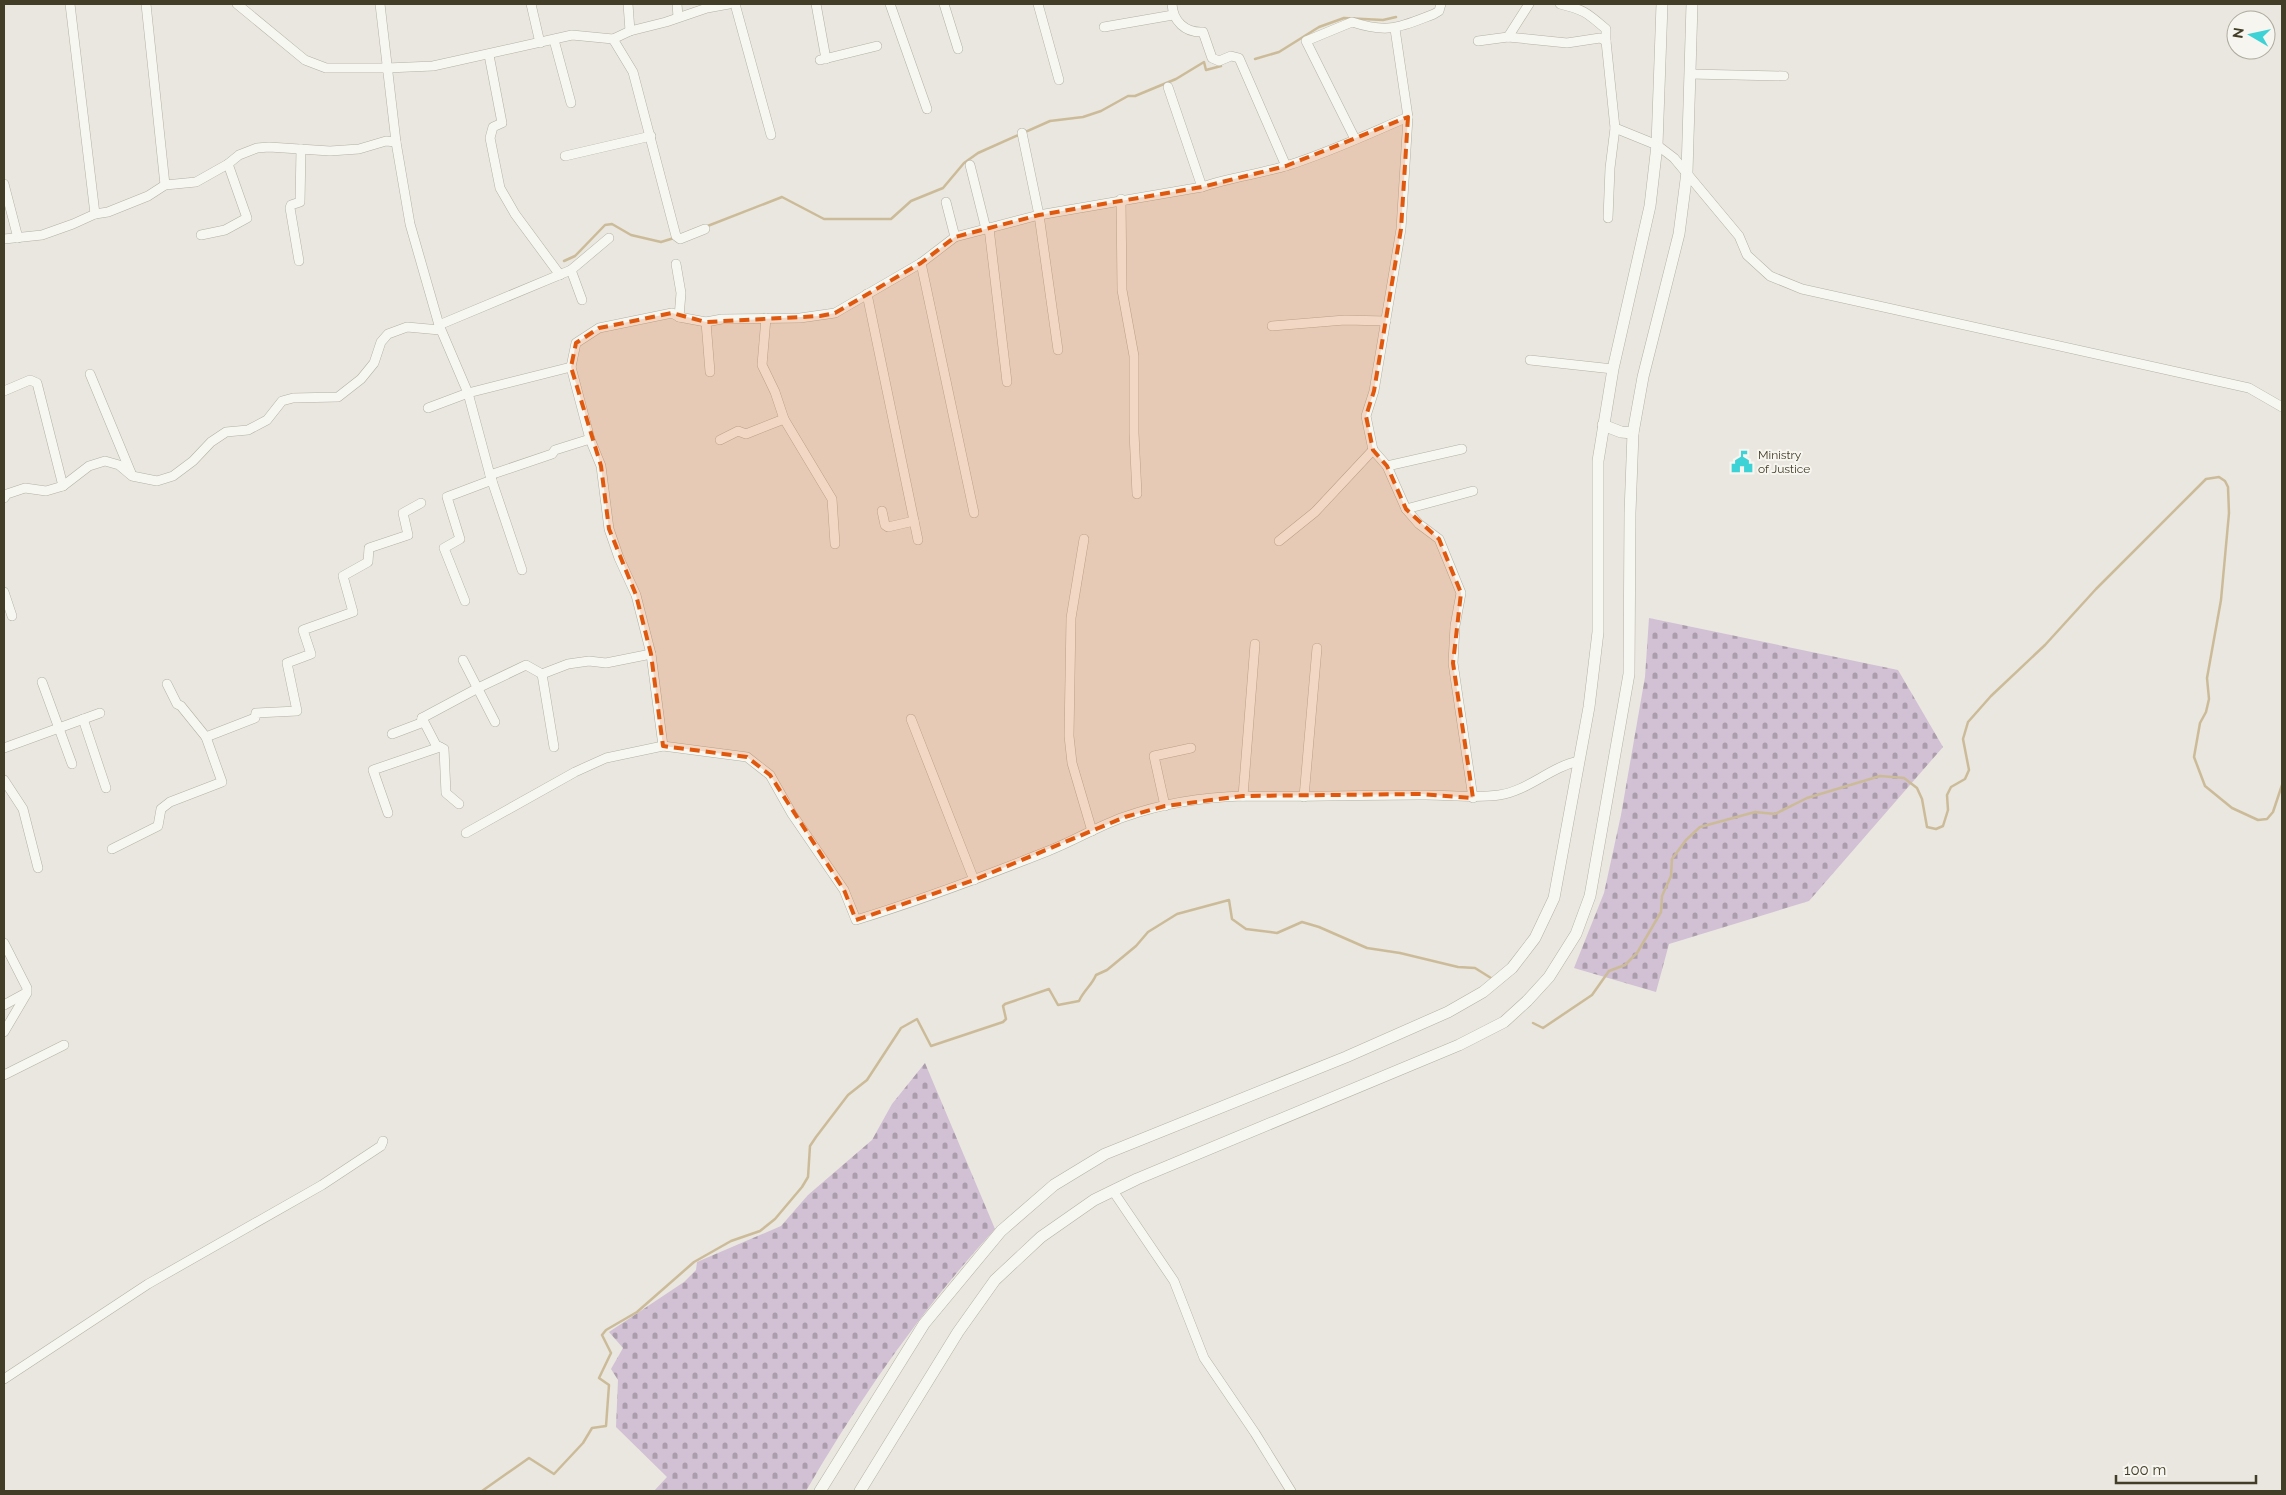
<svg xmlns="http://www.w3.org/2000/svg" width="2286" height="1495" font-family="Raleway,sans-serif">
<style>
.cemetery{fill:url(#cemetery-stones)}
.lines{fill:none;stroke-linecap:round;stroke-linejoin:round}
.stream{stroke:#ccbb98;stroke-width:2.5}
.minor-casing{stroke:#b4b1a4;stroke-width:10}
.tertiary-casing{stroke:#b4b1a4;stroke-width:12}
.minor{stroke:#f7f7f2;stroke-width:9}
.tertiary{stroke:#f7f7f2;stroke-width:11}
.marked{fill:#e0580d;fill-opacity:0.2;stroke:#e0580d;stroke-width:4;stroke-dasharray:10 6;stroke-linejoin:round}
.labels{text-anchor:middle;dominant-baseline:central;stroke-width:4;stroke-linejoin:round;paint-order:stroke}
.poi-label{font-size:12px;fill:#423d27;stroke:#f7f5ef;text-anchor:start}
</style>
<defs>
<pattern id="cemetery-stones" width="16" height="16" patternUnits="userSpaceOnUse" patternTransform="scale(1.25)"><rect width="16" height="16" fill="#d2c0d4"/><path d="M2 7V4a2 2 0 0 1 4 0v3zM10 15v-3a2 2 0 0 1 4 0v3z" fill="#ac9dac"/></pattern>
</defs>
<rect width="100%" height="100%" fill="#e9e7df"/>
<g class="cemetery">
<path d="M1649,618L1898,670L1943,747L1809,901L1669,944L1656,992L1574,968L1604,893L1621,815L1645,677Z"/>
<path d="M925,1063L995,1229C922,1309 860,1398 806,1491H654L667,1477L616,1427L618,1380L611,1369L623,1348L609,1332L684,1282L696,1270L697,1262L781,1226L808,1195L872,1140L892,1104Z"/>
</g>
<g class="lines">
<g class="stream">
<path d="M1255,59L1279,52L1319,27L1344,18L1383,20L1396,17"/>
<path d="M705,227L782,197L824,219H891L911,201L943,188L964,163L978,153L1050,121L1083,117L1101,111L1128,96H1135L1176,79L1204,62L1206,70L1221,66"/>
<path d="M564,261L575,256L605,225L612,224L631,235L661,242L674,238"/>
<path d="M1533,1023L1543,1028L1592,995L1609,971L1625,965L1637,953L1661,912L1662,896L1671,876L1672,859L1686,840L1700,827L1755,812L1775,814L1807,798L1880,776L1904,778L1917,788L1922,799L1927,827L1936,829L1943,826L1948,810L1947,795L1951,787L1965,779L1969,770L1963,739L1968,722L1991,696L2045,645L2096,589L2206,479L2219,477L2225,481L2228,487L2229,513L2221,600L2207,678L2209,699L2206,712L2200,723L2194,757L2205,786L2232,808L2258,820L2267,819L2273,812L2282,785"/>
<path d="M482,1491L529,1458L554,1474L583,1443L592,1428L606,1426L609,1385L599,1378L611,1353L602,1335L606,1330L637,1312L694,1262L731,1241L760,1231L775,1219L802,1187L808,1177L810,1146L816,1137L848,1095L867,1080L901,1028L917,1019L931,1046L1003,1022L1006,1019L1003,1006L1005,1004L1049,989L1058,1005L1079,1001C1084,990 1092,985 1096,975L1107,970L1136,946L1148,932L1177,914L1229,900L1232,919L1246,929L1277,933L1302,922L1319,927L1367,948L1400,953L1458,967L1475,968L1491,978"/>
</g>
<g class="minor-casing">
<g id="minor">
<path d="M70,4L95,214"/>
<path d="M146,4L165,185"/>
<path d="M237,4L305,60L326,68H387L433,66L572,35L613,39L630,31L666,22L707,8L729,4"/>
<path d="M380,4L396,142L410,224L439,325L468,393L490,475L522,570"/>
<path d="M531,4L540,43"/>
<path d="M628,4L630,31"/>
<path d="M677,4L678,17"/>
<path d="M735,4L771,135"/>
<path d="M816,4L826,59"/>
<path d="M890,4L927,109"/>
<path d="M944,4L958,49"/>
<path d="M1038,4L1059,80"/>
<path d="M1172,4C1173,21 1185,33 1203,32L1212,58L1219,61L1231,56L1239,58L1286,166"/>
<path d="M1560,4C1585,10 1587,13 1606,29V41"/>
<path d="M1104,27L1173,15"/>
<path d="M1395,29L1408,117L1401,229L1374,391L1366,416L1373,450L1387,466L1406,509L1419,524L1439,539L1461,593L1455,626L1453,663L1473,798"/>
<path d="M1508,37L1529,4"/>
<path d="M613,39L633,72L676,236L680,239L705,229"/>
<path d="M554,40L571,103"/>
<path d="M1478,41L1508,37L1567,43L1600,38L1606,41L1615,128L1657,145L1674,158L1739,236L1747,255L1770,276L1802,289L2249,388L2282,407"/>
<path d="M489,55L502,123L493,127L490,138L500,188L515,214L560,275"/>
<path d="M820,60L877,46"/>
<path d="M1690,74L1784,76"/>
<path d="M1168,87L1202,187"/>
<path d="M1022,133L1039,215L1058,350"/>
<path d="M1355,139L1306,41L1352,22C1389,34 1400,27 1434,14L1439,11L1441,4"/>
<path d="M565,156L651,136"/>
<path d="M970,165L986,229"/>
<path d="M4,184L18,238"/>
<path d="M1121,199L1122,290L1134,356V433L1137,494"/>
<path d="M946,202L955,237"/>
<path d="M1608,218L1610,168L1615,128"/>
<path d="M989,228L1007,382"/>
<path d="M201,235L225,230L247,218L228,164"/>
<path d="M4,239L42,235L73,224L95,214L108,212L148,196L165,185L196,182L228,164L239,155L257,148L269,147L330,151L359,149L386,141L396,142"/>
<path d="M299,261L290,208L291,205L300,202L301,149"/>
<path d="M921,263L974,513"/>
<path d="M676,264L681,293L679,317"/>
<path d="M571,270L582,300"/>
<path d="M867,294L918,540"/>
<path d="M766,318L762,365L775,392L784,419L832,499L835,544"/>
<path d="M706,322L710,372"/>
<path d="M439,325L571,270L609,238"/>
<path d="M1272,326L1345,320L1386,321"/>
<path d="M1530,360L1613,369"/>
<path d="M90,374L131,473"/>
<path d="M4,391L30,380L37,383L63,486"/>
<path d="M428,408L468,393L571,367"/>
<path d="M720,440L738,431L746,434L784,419"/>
<path d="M1387,466L1462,449"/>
<path d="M490,475L552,454L555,450L590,439"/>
<path d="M4,498L7,494L25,488L46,491L63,486L89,466L105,461L119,465L132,476L157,481L173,476L193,461L211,442L226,432L248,430L267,420L282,401L293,398L338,397L361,379L374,363L381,342L388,334L407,327L440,330"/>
<path d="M1406,509L1473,491"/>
<path d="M882,511L885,525L888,527L914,521"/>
<path d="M1084,539L1071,618L1069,736L1072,763L1092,831"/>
<path d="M1279,541L1315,512L1373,450"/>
<path d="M4,592L12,616"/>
<path d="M465,601L444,548L460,539L447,497L492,480"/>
<path d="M463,660L495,722"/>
<path d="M542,674L568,664L589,661L606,663L651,654"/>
<path d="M542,674L554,747"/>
<path d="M42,682L72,764"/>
<path d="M422,718L436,745L444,749L446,793L459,804"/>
<path d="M83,719L106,788"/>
<path d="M911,719L974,880"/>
<path d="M392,734L421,723L422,718L478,688L526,665L542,674"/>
<path d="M206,737L255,718L256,713L297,711L287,663L311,654L303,630L353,612L343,576L368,562L369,548L408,535L403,513L421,503"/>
<path d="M663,746L651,654L636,595L619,558L609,529L601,466L590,439L571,367L576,343L599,328L672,313L679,317L706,322L722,319L800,318L835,313L921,263L955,237L1039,215L1202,187C1231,177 1261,174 1289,165C1330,152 1368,134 1408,117"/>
<path d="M4,748L100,713"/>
<path d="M4,780L23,809L38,868"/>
<path d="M1243,796L1255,644"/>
<path d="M1304,797L1317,648"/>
<path d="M1165,806L1154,756L1191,748"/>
<path d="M388,813L373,770L440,747"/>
<path d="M466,833L575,772L606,758L663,746L747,757L770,775L792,814L844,890L856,920C921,900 985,876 1048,851C1074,841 1098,826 1124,817C1161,804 1204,797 1243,796C1302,797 1360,795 1419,795C1446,794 1472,799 1499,795C1528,791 1550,767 1579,761"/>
<path d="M112,849L158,826L161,809L170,802L222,782L206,737L181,706L177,704L167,684"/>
<path d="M4,943L27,988V993L4,1032"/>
<path d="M4,1005L26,993"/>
<path d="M4,1075L64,1045"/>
<path d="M1113,1191L1174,1281L1204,1358L1255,1433L1291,1491"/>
<path d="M4,1379L148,1284L322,1185L381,1146L383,1141"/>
</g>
</g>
<g class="tertiary-casing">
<g id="tertiary">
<path d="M1603,425L1621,432L1633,433"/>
<path d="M820,1491L924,1324L1001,1231L1054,1185L1105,1154L1346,1057L1448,1012L1483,992L1512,968L1535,938L1554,898L1589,707L1598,632V461L1613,369L1650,206L1657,145L1662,4"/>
<path d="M860,1491L958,1332L995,1280L1041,1237L1094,1200L1137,1179L1459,1045L1504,1022L1527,1001L1549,977L1576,934L1590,896L1629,674L1630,513L1633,433L1643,377L1679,234L1687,172L1692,4"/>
</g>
</g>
<use href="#minor" class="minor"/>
<use href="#tertiary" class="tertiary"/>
</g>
<path class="marked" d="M1408,117L1401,229L1374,391L1366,416L1373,450L1387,466L1406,509L1439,539L1461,593L1453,663L1473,798L1421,794L1243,796L1165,806L1125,817L974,880L856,920L844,890L770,775L747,757L663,746L651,654L636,595L609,529L601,466L571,367L576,343L599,328L672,313L706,322L820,316L835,313L921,263L955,237L1039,215L1202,187L1286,166Z"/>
<defs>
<g id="civic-bare" transform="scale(1.725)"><path d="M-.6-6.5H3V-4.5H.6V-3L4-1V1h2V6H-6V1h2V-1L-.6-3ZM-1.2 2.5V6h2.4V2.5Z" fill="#3dd3d6" stroke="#f7f5ef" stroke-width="2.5" paint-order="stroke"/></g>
</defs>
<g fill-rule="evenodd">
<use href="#civic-bare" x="1742" y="462"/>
</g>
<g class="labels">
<g class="poi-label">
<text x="1758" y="455">Ministry<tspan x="1758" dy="14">of Justice</tspan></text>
</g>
</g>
<rect width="2286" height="1495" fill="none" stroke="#423d27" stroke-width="10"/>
<g transform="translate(2251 35) rotate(279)"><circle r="24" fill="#f7f5ef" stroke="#afab9f"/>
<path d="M0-4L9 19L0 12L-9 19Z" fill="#3dd3d6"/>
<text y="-8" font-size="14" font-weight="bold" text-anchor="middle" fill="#423d27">N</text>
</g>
<path d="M2116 1475v8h140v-8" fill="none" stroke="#423d27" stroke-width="2.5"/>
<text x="2124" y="1475" font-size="15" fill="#423d27" stroke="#f7f5ef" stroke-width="4" paint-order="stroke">100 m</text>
</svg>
